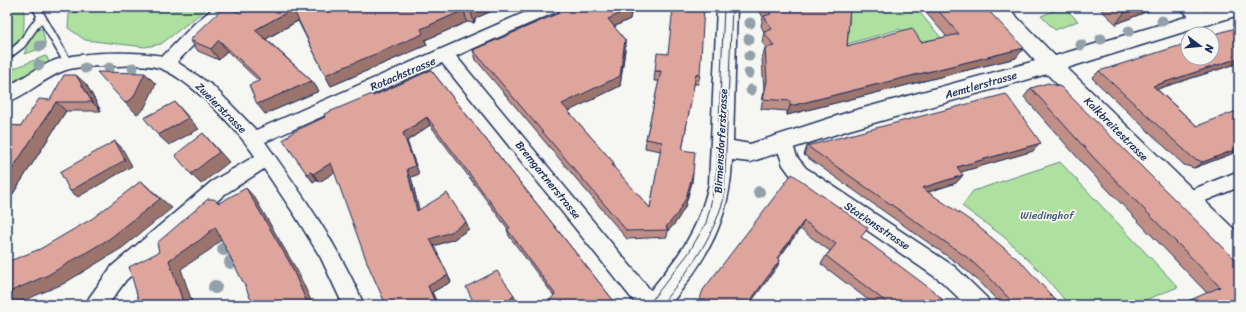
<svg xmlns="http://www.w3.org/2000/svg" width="1246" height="312" font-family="Sriracha,sans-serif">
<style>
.green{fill:#aee0a0;stroke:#64887f}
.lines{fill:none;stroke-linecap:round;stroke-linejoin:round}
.lane-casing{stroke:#1b2f5e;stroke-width:3}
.street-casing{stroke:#1b2f5e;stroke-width:3}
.secondary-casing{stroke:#1b2f5e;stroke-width:3}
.lane{fill:#f6f6f2;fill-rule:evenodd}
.street{fill:#f6f6f2;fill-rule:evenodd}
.secondary{fill:#f6f6f2;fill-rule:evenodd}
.tram{stroke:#1b2f5e;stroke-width:1}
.tree{fill:#92a1a9}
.wall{fill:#bf8e86;stroke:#1b2f5e}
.shaded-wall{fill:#9b746d;stroke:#1b2f5e}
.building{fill:#dea59c;stroke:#1b2f5e}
.labels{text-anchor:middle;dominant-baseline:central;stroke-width:3.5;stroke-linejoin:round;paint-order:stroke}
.street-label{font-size:11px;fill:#1b2f5e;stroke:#f6f6f2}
.park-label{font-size:11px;fill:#405b6e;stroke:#f6f6f2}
</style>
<rect width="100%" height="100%" fill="#f6f6f2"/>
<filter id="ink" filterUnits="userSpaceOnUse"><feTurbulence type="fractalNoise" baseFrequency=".025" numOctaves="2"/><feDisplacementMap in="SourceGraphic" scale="8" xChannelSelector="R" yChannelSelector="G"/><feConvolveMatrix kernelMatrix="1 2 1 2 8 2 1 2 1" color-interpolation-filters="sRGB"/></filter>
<g filter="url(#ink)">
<g class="green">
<path d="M7,7H24C24,32 26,35 7,52Z"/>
<path d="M95,7H209L161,44L145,47L85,40L68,28L69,14Z"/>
<path d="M850,7H915L943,40L917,49L900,29L847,44Z"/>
<path d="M1064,7L1078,21L1055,30L1041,16Z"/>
<path d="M42,28L46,47L24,54L34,31Z"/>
<path d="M45,56L47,57L50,65L7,88V71Z"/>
<path d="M1060,162L1178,287L1133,305H1069L1041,272L1004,237L962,206L973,191Z"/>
</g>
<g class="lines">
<g class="lane-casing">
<path id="lane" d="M32,7H40L72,63L71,65H65L41,23L24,47L7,60V52L18,43L37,16Z"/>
</g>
<g class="street-casing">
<g id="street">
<path d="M215,7H234L232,11L207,31L177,62L213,86L256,130L537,7H560L558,11L456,56L657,298L660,305H637L442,63L265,142C302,194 339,246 364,305H343L321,258L296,217L264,169L225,194L126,280L108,305H86L89,298L112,266L211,182L255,156C236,128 193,82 162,69C148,63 127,66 111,66C97,66 79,66 66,70C45,77 28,95 7,102V87C22,78 37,68 53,61C78,51 135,51 163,56L195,23Z"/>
<path d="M1181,7H1200L1212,19L1210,23C1199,26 1186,16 1181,7Z"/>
<path d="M784,135L790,137L797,157L806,168L955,267L987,298L990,305H966L941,281L794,180L783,165L775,142L778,137Z"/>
<path d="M1239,171V187L1188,208L1181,206L1179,200L1181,194Z"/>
</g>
</g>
<g class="secondary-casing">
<path id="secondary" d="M717,7H737L733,141L750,144L849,112L1035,61L985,7H1007L1055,56L1219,7H1239V15L1067,68L1239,234V261L1231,258L1047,74L849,130L750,162L732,160C730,221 707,258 670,305H642L645,297C678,257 697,235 709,184Z"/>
</g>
<use href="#lane" class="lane"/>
<use href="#street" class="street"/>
<use href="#secondary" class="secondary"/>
<g class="tram">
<path d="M648,305L688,254L706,223L710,208L717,169L724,7"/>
<path d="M661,305C689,270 711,242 724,198L732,7"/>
</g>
</g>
<g class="tree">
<circle cx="1162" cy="21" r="5.5"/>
<circle cx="750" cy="23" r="5.5"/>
<circle cx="1129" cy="31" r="5.5"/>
<circle cx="749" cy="39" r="5.5"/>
<circle cx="1101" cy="39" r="5.5"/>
<circle cx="1081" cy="45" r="5.5"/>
<circle cx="40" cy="46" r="5.5"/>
<circle cx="749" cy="56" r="5.5"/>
<circle cx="39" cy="65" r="5.5"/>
<circle cx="85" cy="68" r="5.5"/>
<circle cx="109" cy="68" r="5.5"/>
<circle cx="133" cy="68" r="5.5"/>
<circle cx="749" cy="73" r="5.5"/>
<circle cx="751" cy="90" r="5.5"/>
<circle cx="759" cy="192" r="6"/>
<circle cx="224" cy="249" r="7"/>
<circle cx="231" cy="262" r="7"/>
<circle cx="215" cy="287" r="7"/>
</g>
<g class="wall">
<path d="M573,7H632L630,19L614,27L625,40V50L620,86L568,111L614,163V168L650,208L661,151L645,148L646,139L659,81H654L655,71L700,75L698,84H694L682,150L692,182L685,207L676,222L668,231L667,237L627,239L476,60L473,50Z"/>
<path d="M761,7H850L847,46L921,42L947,37L921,7H985L1016,58L787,115V111L761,109L764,90L762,58L765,48H766L762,42L764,32L761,26L763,17L760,12Z"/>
<path d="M1098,7H1158L1116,24Z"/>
<path d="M494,10L476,18L474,23L467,22L425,40L427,45L331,86L298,21L266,39L312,81L319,91L265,114L259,81L227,51L219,60L198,51L190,40L241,13Z"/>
<path d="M1239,63L1157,89L1197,126L1239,151L1194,168L1184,165L1092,78L1099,71Z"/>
<path d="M431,70L613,300L554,296L509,236L507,229H508L430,125L407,141L419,174L411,177L419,210L466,222L469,229L454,239L434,246L451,282L432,292L438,305H386L335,172L319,182L317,179L313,182L283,140L373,96Z"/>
<path d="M86,84L101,111H66L7,203V125L21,126L50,100Z"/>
<path d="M1031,88L1239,305L1207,293L1085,166L1024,97Z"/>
<path d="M1041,143L1033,151L960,172L963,175L956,183L928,192L1060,305H1001L982,284L960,265L804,155L807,146Z"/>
<path d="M792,174L861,237L948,305H875L821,264L826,256L830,251L800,229L778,259L780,260L777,267Z"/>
<path d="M1239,203V219L1237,217L1235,205Z"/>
</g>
<g class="shaded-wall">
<path d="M69,7H90L74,12Z"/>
<path d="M473,7H493L494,10L476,18L474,23L471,12Z"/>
<path d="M630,7H632L630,19L609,29L608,19Z"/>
<path d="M1141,7H1158L1116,24L1124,13Z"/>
<path d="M293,9L299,20L262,41L255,30Z"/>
<path d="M464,10L467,22L425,40L427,45L331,86L325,75L421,29Z"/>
<path d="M219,40L227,51L219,60L211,49Z"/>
<path d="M625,40V50L620,86L563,114L562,104Z"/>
<path d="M1024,48L1016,58L787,115L790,106Z"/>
<path d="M1239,58V63L1145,93L1153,86Z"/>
<path d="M145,73L156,84L144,109L137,114L125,103Z"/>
<path d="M76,75L86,84L101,111L92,102Z"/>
<path d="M312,81L319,91L265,114L257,104Z"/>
<path d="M56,102L66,111L7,203V177Z"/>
<path d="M175,102L199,129L169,145L158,135Z"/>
<path d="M427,117L430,125L407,141L419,174L411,177L421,218L417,211L407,169L403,133Z"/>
<path d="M203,133L229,162L201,184L191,174Z"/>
<path d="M115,141L122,148L132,166L78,197L70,191Z"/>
<path d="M1041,143L1033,151L951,175L957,167Z"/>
<path d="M1239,148V151L1194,168L1203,162Z"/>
<path d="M331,163L337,171L319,182L313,174Z"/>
<path d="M311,172L317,179L313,182L307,174Z"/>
<path d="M693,173L692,182L685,207L676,222L668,231V230L666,227Z"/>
<path d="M963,175L956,183L916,196L922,188Z"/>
<path d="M141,181L172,208L122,248L63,284L13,305H7V293Z"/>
<path d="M246,188L255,198L298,272L313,305H308Z"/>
<path d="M804,221L800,229L774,265L777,258Z"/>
<path d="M466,222L469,229L454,239L434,246L451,282L432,292L438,305H436L428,286L430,239Z"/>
<path d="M215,227L225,236L211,249L181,269L193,305H184L169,260Z"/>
<path d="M780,260L777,267L749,305H747Z"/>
<path d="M514,295L516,300L511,305H505Z"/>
<path d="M613,300V305H609Z"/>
</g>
<g class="building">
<path d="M224,7H227L241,13L251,7H473L471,12L464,10L421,29L423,34L325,75L293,9L255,30L312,81L257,104L249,85L261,80L219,40L211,49L190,40Z"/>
<path d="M573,7H630V9L608,19L625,40L620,76L562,104L614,163L612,165L650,208L662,142L646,139L661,71H655L657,53L668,54L672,16L674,7H704L700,75L696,74L682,150L695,152L693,173L686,198L677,214L666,227L668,230L627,231L473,50Z"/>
<path d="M766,7H850L847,46L912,28L921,42L959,34L935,7H985L1024,48L790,106V101L763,99L767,81L765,48L774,46L764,32L772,29L764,16L771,14Z"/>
<path d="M1117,7H1141L1124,13Z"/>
<path d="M1239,27V58L1153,86L1197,126L1239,110V148L1203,162L1193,158L1099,71L1188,43V58H1212V35Z"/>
<path d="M431,70L613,300L609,305H546L555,294L507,229L510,228L427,117L403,133L415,166L407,169L417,211L447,193L466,222L451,232L430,239L448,275L428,286L436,305H389V304L386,305L368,265L331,163L313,174L311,172L307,174L283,140L293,132L325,117L324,114L372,94L373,96Z"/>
<path d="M97,72L145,73L133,98L125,103Z"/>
<path d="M64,75H76L92,102H56L7,177V125L21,126L39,99L50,100Z"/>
<path d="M1048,83L1061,87L1239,263V305H1179L1220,287L1093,157L1031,88Z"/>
<path d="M1006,94L1041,143L957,167L963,175L922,188L974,223L1022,263L1060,305H1015L990,278L968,258L807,146Z"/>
<path d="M175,102L188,118L158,135L144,118Z"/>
<path d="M203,133L219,152L191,174L175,155Z"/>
<path d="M115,141L125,160L70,191L60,172Z"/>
<path d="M792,174L868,228L861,237L936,293L948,305H890L826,256L836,244L804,221L777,258L780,260L747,305H698L703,290Z"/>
<path d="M141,181L160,199L109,239L48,275L7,293V262L40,249L93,218Z"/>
<path d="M246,188L290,263L308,305H253L246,288L215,227L200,240L169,260L184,305H140L129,267L159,252L157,243L208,199H214L219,203Z"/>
<path d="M497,271L514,295L505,305H475L466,287Z"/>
</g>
</g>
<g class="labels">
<g class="street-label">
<text transform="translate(403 74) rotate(-23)">Rotachstrasse</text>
<text transform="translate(981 85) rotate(-16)">Aemtlerstrasse</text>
<text transform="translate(221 108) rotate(45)">Zweierstrasse</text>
<text transform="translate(1116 129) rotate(45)">Kalkbreitestrasse</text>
<text transform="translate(721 141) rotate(-87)">Birmensdorferstrasse</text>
<text transform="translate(548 180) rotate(51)">Bremgartnerstrasse</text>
<text transform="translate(877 226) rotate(34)">Stationsstrasse</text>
</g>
<g class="park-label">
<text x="1047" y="215">Wiedinghof</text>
</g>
</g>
<rect width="1246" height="312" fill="none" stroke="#f6f6f2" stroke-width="24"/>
<rect x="12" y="12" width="1222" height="288" fill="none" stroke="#1b2f5e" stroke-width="1.5" filter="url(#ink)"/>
<g transform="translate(1200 46) rotate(106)"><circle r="19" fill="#f6f6f2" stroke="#9ea6b7"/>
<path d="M0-3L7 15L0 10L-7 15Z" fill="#1b2f5e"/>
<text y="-6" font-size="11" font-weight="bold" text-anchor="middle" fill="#1b2f5e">N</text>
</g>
</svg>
